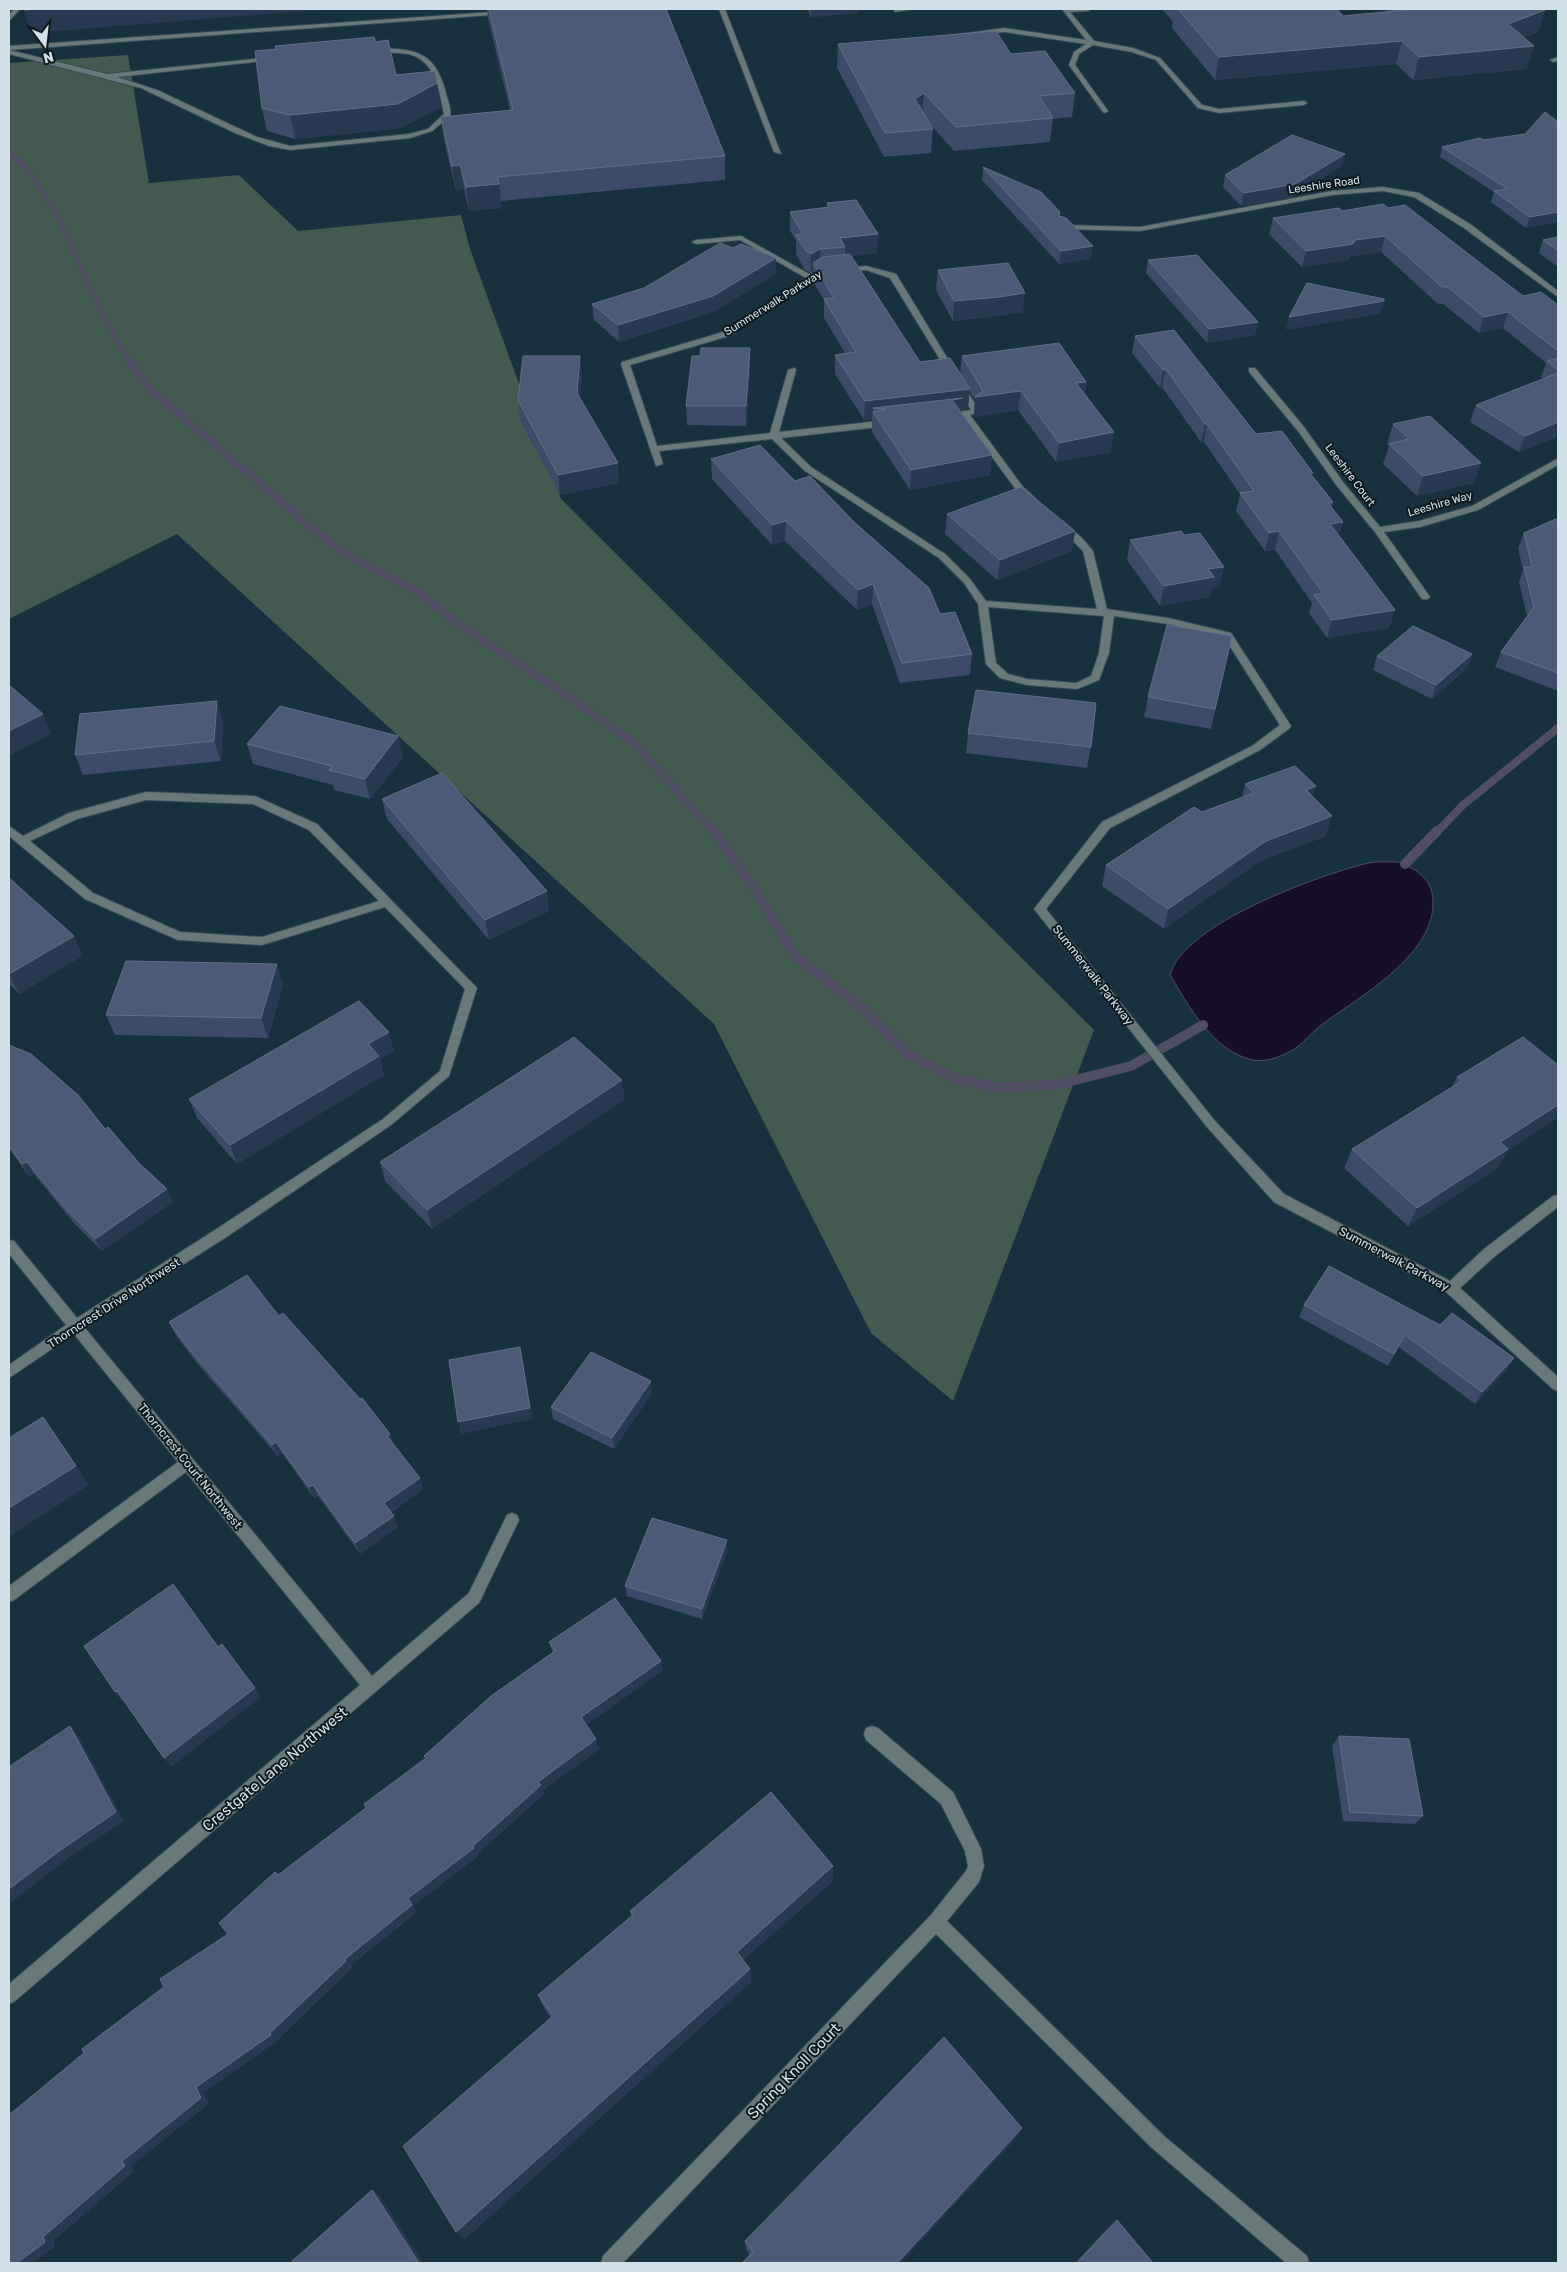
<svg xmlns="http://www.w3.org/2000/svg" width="1567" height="2272" font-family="Rubik,sans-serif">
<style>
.green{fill:#425a4f}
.water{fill:#170f2a;stroke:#4f4e63}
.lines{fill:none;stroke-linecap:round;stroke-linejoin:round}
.stream-far2{stroke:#4f4e63;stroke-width:5.5}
.stream-far1{stroke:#4f4e63;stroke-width:8}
.stream{stroke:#4f4e63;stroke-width:10}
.minor-casing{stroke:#354d59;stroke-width:2}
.minor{fill:#697878;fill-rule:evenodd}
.wall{fill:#3c4b67}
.shaded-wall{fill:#273a51}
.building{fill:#4c5b75;stroke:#617087}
.labels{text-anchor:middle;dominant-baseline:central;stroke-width:4;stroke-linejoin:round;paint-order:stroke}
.far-street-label{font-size:11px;fill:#d2e1e9;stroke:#0c181d}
.street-label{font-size:12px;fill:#d2e1e9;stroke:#0c181d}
.near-street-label{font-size:15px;fill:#d2e1e9;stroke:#0c181d}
</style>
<rect width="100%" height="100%" fill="#17313e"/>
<path class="green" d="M128,55L149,183L239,175L298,231L461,215L470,249L561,499L1094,1030L953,1401L871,1333L714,1024L177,534L9,619V63Z"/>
<path class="water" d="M1398,862C1419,870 1434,881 1433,904C1432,956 1361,996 1324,1023C1312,1031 1302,1046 1289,1052C1278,1058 1266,1062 1253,1060C1214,1052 1189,1007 1170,975C1183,924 1319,875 1368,863C1377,861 1388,862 1398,862Z"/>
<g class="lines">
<path class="stream-far2" d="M10,153C38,176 51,205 67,237C87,279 104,322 129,360"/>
<g class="stream-far1">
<path d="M128,359L150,389L319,534L351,557L415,590L458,624L571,698L635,744L715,833"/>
<path d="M1436,833L1463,805L1558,728"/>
</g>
<g class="stream">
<path d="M714,831L755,889L794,955L867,1012L906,1053L953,1078L999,1088L1059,1084L1131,1066L1203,1025"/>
<path d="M1405,864L1437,831"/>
</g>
<g class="minor-casing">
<g id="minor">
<path d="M14,9H20L9,21V15Z"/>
<path d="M719,9H725L781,154L774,152Z"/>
<path d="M893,9H914L895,12Z"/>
<path d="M1062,9H1091L1088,11L1070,12L1094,41L1133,48L1160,58L1202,105L1219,109L1304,101L1307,103L1304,105L1219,113L1198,108L1156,60L1132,52L1093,45L1079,54L1075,65L1108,111L1105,113L1103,112L1069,65L1074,52L1086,44L1004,32L943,39L940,37L1004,28L1086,40Z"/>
<path d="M507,11L505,14L9,50V46Z"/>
<path d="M374,48C412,49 434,49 445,90C447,98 452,109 450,116L432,131L410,138L290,150L269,146L235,133L141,88L9,54V50L107,74L274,57V59L272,60L117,77L157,90L257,137L290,146L409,134L428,129L444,114C439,91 436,60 408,54C396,52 384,53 372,51V49Z"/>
<path d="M1558,57V61L1553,62L1550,60Z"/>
<path d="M1383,187L1419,193L1470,224L1558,291V297L1464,228L1414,197L1383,191L1332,195L1140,231L1062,229L1058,227L1062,225L1140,227L1332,191Z"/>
<path d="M741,236L811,275L820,270L866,266L896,274L980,412L970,415L1023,487L1035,498L1028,500L1017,491L962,416L942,418V414L971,410L890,278L866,270L822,274L729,336L630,365L657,446L770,433L788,370L795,368L796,370L779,432L888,420L892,423L888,426L781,438L811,467L945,554L970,579L986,601L1097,609L1083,551L1058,526V522L1061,521L1081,537L1093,551L1107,609L1168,618L1231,633L1291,726L1290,728L1260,750L1110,828L1046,909L1215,1121L1284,1194L1450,1281L1484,1249L1553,1196L1558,1195V1207L1494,1257L1460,1288L1558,1377V1391L1553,1389L1446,1292L1274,1202L1207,1127L1034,909L1102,822L1252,746L1280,725L1224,637L1168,624L1114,616L1109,653L1099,680L1077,689L1027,685L1000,678L986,664L978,604L964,583L939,558L805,471L772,439L659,451L663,464L656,466L621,364L622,362L723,332L806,278L740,240L696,244L692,242L696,240ZM988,607L1104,616L1099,653L1091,676L1076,683L1027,679L1008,674L996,663Z"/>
<path d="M1249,368H1255L1304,427L1343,482L1380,527L1419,521L1472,506L1555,460L1558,459V465L1478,510L1420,527L1384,532L1430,597L1428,599H1422L1375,532L1337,486L1298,431L1249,372Z"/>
<path d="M146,792L255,796L317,824L477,988L449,1076L391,1125L225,1238L84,1327L372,1676L469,1593L507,1515L512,1513L517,1515L519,1520L479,1603L15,2001L9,2004V1984L360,1685L186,1472L14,1600L9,1602V1586L178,1462L74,1334L9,1378V1365L66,1325L9,1254V1240L14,1241L77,1318L215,1230L383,1119L440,1071L465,989L385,907L262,945L178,940L85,899L9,836V826L23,836L69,813ZM146,800L253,804L309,830L379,901L262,937L180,932L93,893L30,841L77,819Z"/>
<path d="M872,1726L878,1728L953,1792L981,1849L984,1866L979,1882L947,1921L1164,2136L1307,2256L1309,2263H1286L1152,2148L936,1934L623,2263H601L603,2256L930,1916L966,1871L968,1866L965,1851L941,1804L866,1740L864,1734L866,1728Z"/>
</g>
</g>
<use href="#minor" class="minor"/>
</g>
<g class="wall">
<path d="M486,9H666L725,156V180L501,201L502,208L469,211L464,189L456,190L444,140L441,117L510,110L488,18L487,10H486Z"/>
<path d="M807,9H858V13L811,17Z"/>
<path d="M1162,9H1337L1343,16L1388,12L1385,9H1543L1545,10L1538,32L1524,38L1527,69L1413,80L1396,64L1215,80L1172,28L1173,22Z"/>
<path d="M376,42L396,75L437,83L441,107L401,128L295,139L267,131L262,108Z"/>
<path d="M838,44L1011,54L1075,93L1072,117L1053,119L1050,142L954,151L930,124L933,129L931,153L884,157L837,68Z"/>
<path d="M1480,138L1558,222L1526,228L1491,202L1494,192L1440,157L1442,147Z"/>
<path d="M1342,166L1292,197L1241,206L1223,187L1225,175Z"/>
<path d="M983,167L1060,212L1059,216L1091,259L1059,264L982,180Z"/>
<path d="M827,203L877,253L851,256L920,362L960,374L962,356L1086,382L1085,394L1111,452L1056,462L1018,410L974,417L975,400L969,391L968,408L962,409V414L992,455L990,475L910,490L872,432V419L864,420L835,374V355L845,353L824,318V300L813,282V272L811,273L805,270L796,254V240L790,231V212L827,208Z"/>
<path d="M1388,208L1523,296L1558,305V436L1519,452L1470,422L1476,405L1543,379L1541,377L1546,363L1503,328L1479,333L1443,304H1438L1381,252L1351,256L1349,260L1302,267L1269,234L1273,218L1342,211Z"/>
<path d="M1558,237V267L1539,253L1543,240Z"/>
<path d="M733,248L776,258V274L713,312L619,342L594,320L592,304L644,288Z"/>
<path d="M1148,260L1258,322L1255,335L1207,343L1146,273Z"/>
<path d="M938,270L1023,312L998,316L953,321L936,290Z"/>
<path d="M1135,336L1256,434L1312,476L1333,502L1332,507L1343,522L1339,535L1395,610L1389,628L1327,638L1309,613L1312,603L1275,550L1265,551L1236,511L1240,494L1204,442H1201L1162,387L1160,388L1132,353Z"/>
<path d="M750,348V368L746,426L687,425L686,406L700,356Z"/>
<path d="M582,375L580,398L619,483L560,495L520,420L518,400Z"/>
<path d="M1393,424L1481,463L1474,483L1417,496L1383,464L1389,446L1387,444Z"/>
<path d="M711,459L795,481L940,614L972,654L970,675L900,683L872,604L857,610L785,541L772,545L712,479Z"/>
<path d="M947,514L1075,531L1072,551L997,580L945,534Z"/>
<path d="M1558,518V691L1495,667L1501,652L1527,616L1519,582L1523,570L1518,548L1524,533Z"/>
<path d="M1184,535L1224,567L1219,587L1212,588L1209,597L1160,606L1127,560L1130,540Z"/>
<path d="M1232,636L1211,729L1144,717L1148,697Z"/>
<path d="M1472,654L1467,668L1432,699L1373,670L1377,656Z"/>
<path d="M223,721L221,761L83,775L75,755Z"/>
<path d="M968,733L1091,747L1087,768L966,753Z"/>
<path d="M398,736L403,757L370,799L334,790L333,785L253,764L247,744Z"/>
<path d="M1245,784L1312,797L1326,836L1260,861L1164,929L1102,886L1106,865L1202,812L1242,798Z"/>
<path d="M382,799L549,911L489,940L387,819Z"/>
<path d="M9,878L74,936L82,956L19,994L9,984Z"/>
<path d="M283,984L268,1038L115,1035L106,1015Z"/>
<path d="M9,1045L105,1129L173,1202L102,1251L73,1222L34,1174L29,1177L9,1148Z"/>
<path d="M394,1051L380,1059L384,1075L237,1164L197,1118L189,1099Z"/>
<path d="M1558,1065V1117L1508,1150L1498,1168L1408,1226L1344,1168L1352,1149L1452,1087L1457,1077Z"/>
<path d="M625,1099L432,1229L385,1181L380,1162Z"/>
<path d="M1304,1305L1440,1325L1507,1370L1475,1404L1399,1347L1388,1366L1299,1317Z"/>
<path d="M279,1316L390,1434L394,1445L423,1489L391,1512L398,1527L360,1554L318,1496L314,1498L282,1453L278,1456L196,1362L175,1334L169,1322Z"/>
<path d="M652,1393L614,1449L553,1419L551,1407Z"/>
<path d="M727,1540V1551L702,1619L627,1596L625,1586Z"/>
<path d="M549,1642L663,1670L586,1725L599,1749L543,1790L544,1794L477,1854L478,1856L413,1906L417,1912L350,1966L352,1968L277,2040V2041L203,2093L209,2103L131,2166L134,2171L53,2241L55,2246L32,2263L84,2053L228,1934L278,1875L366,1808L426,1759L424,1756L553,1653Z"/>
<path d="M1339,1736L1423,1816L1415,1824L1343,1821L1332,1746Z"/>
<path d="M833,1866L832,1882L743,1960L750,1969L751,1982L465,2239L456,2232L551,2018L544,2008L538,1995L631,1916L630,1911Z"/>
<path d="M1016,2138L900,2263H742L750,2255L746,2249L745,2241Z"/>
<path d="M1117,2220L1153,2263H1075L1108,2228Z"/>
</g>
<g class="shaded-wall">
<path d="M40,9H333L31,33L24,10Z"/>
<path d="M812,9H858V13L811,17Z"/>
<path d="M1545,10L1538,32L1501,47L1508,24Z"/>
<path d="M1402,41L1396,64L1215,80L1219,57Z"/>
<path d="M1534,46L1527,69L1413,80L1419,57Z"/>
<path d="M437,83L441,107L401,128L295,139L290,115Z"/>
<path d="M924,93L922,116L915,99Z"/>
<path d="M1345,154L1342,166L1292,197L1241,206L1244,193Z"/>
<path d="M460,165L464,189L456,190L452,166Z"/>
<path d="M499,184L502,208L469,211L466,187Z"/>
<path d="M1558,212V222L1526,228L1530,217Z"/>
<path d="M878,234L877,253L845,257V247L840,238Z"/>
<path d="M1385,236L1381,252L1351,256L1349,260L1302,267L1306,251L1355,240Z"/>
<path d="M1093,246L1091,259L1059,264L1061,251Z"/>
<path d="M820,249V268L813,263V272L811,273V254Z"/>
<path d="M776,258V274L713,312L619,342L618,325Z"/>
<path d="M1025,293L1023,312L998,316L953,321L954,301Z"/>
<path d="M1384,301L1380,314L1286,330L1289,317Z"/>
<path d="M1508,312L1503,328L1479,333L1484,317Z"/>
<path d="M1258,322L1255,335L1207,343L1209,329Z"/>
<path d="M750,348V368L746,426V406Z"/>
<path d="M580,356L582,375L579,413L577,393Z"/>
<path d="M1166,369L1162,387L1160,388L1163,370Z"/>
<path d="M1086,382L1084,401L1076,383Z"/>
<path d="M970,389L968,408L962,409L961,418L886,409L873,408L872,419L864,420L865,401Z"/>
<path d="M1021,391L1018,410L974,417L975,397Z"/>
<path d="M1558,422V436L1519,452L1525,436Z"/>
<path d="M1205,424H1207L1204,442H1201Z"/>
<path d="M1114,432L1111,452L1056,462L1059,443Z"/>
<path d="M992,455L990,475L910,490L911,470Z"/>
<path d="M618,463L619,483L560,495L558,475Z"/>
<path d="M1481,463L1474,483L1417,496L1423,476Z"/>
<path d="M786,521L785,541L772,545V525Z"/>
<path d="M1343,522L1338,540L1330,524Z"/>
<path d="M1075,531L1072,551L997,580L1000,560Z"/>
<path d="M1279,531L1275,550L1265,551L1269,533Z"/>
<path d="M1224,567L1219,587L1212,588L1209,597L1160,606L1164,586L1208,569Z"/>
<path d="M873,584L872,604L857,610L858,590Z"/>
<path d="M1395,610L1389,628L1327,638L1332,620Z"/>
<path d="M1472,654L1467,668L1432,699L1436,685Z"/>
<path d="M217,701L223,721L221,761L214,741Z"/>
<path d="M43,714L51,734L9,756V731Z"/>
<path d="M398,736L403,757L370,799L365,779Z"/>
<path d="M1316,786L1309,806L1306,790Z"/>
<path d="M1332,816L1326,836L1260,861L1164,929L1168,909L1266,841Z"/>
<path d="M547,891L549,911L489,940L485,920Z"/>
<path d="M74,936L82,956L19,994L9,974Z"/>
<path d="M277,964L283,984L268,1038L261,1018Z"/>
<path d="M389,1032L394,1051L380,1059L384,1075L237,1164L230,1145L368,1044Z"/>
<path d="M622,1080L625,1099L432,1229L427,1210Z"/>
<path d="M1558,1105V1117L1508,1150L1498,1168L1408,1226L1417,1208L1500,1142Z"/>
<path d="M27,1162L34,1174L29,1177L22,1164Z"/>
<path d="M167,1189L173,1202L102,1251L95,1239Z"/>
<path d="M1405,1335L1399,1347L1388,1366L1394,1354Z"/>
<path d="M520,1347L533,1419L461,1434L458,1422Z"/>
<path d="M1514,1358L1507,1370L1475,1404L1482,1392Z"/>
<path d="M651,1381L652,1393L614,1449L612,1438Z"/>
<path d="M390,1434L394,1446L387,1436Z"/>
<path d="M276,1442L282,1453L278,1456L272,1445Z"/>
<path d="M76,1466L89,1485L9,1537V1508Z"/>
<path d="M420,1478L423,1489L388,1513L384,1503Z"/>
<path d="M313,1485L318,1496L314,1498L309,1487Z"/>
<path d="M394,1516L398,1527L360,1554L355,1543Z"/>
<path d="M727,1540V1551L702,1619V1609Z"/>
<path d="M661,1661L663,1670L583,1727L581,1717Z"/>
<path d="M255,1688L261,1697L171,1767L164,1758Z"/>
<path d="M117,1691L125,1700L122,1702L115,1692Z"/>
<path d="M70,1726L78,1736L124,1821L70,1857L9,1904V1889L62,1849Z"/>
<path d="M596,1739L599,1749L543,1790L544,1794L477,1854L478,1856L413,1906L417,1912L350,1966L352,1968L277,2040V2041L203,2093L209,2103L131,2166L134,2171L53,2241L55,2246L32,2263H17L43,2237L122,2161L196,2087L270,2033L345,1959L408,1898L473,1846L538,1782Z"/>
<path d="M833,1866L832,1882L738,1965L737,1952Z"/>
<path d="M750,1969L751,1982L465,2239L456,2232Z"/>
<path d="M1022,2128L1016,2138L900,2263H897Z"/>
<path d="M372,2190L380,2196L423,2263H419Z"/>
</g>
<g class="building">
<path d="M24,9H40L24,10Z"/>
<path d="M489,9H666L725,156L497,177L499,184L466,187L460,165L452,166L441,117L513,110Z"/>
<path d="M1178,9H1337L1343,16L1415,9H1543L1545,10L1508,24L1534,46L1419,57L1402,41L1219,57Z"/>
<path d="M996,31L1011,54L1045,51L1075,93L1039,96L1053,118L956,127L924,93L915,99L933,129L885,133L838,44Z"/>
<path d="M374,37L376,42L388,40L396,75L435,71L437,83L398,104L290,115L262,108L255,51L276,49L275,46Z"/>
<path d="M1545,112L1558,122V212L1530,217L1494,191L1508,189L1442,147L1480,138L1484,140L1525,134Z"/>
<path d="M1292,135L1345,154L1295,184L1244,193L1225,175Z"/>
<path d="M983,167L1041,192L1060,212L1059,216L1066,218L1093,246L1061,251Z"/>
<path d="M856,200L878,234L840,238L845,247L820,249L811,254L806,251L796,235L803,234L790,212L829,207L827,203Z"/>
<path d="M1383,204L1388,208L1405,205L1523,296L1541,292L1558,305V351L1508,312L1484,317L1448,287H1442L1385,236L1355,240L1353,244L1306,251L1273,218L1339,208L1342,211Z"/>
<path d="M1558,237V251L1543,240Z"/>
<path d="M720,243L733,248L741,244L776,258L713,296L618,325L592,304L644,288Z"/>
<path d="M850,254L920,362L950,358L970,389L865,401L835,355L856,352L824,299L834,298L813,263L823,257Z"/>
<path d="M1197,255L1258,322L1209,329L1148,260Z"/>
<path d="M1008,263L1025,293L999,297L954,301L938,270Z"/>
<path d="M1307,283L1384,299V301L1289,317Z"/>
<path d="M1174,330L1256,434L1282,431L1313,473H1310L1333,502L1328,503L1343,522L1330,524L1395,610L1332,620L1314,595L1323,593L1279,531L1269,533L1240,493L1254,491L1207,424H1205L1166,369L1163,370L1135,336Z"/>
<path d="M1059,343L1086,382L1076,383L1114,432L1059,443L1021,391L975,397L983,391L962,356Z"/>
<path d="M701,348H750L746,406H686L692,356H700Z"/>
<path d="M523,356H580L577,393L618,463L558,475L518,400Z"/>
<path d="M1558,358V370L1547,361Z"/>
<path d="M1558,373V422L1525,436L1476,405Z"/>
<path d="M963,398L952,400L992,455L911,470L873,412L886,409L873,408Z"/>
<path d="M1430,416L1481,463L1423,476L1389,444L1409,439L1393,424Z"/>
<path d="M760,445L795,481L810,476L854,522L929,588L940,614L955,612L972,654L902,663L873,584L858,590L786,521L772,525L711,459Z"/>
<path d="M1021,487L1075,531L1000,560L947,514Z"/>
<path d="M1558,518V673L1501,652L1534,607L1524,567H1532L1524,533Z"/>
<path d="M1181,531L1184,535L1200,533L1224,567L1208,569L1214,577L1164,586L1130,540Z"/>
<path d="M1167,625L1232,636L1215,709L1148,697Z"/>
<path d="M1413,626L1472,654L1436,685L1377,656Z"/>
<path d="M9,685L43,714L9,731Z"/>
<path d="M976,690L1096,703L1091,747L968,733Z"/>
<path d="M217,701L214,741L75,755L80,714Z"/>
<path d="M280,706L398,736L365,779L329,770L332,766L247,744Z"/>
<path d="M1295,766L1316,786L1306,790L1332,816L1266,841L1168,909L1106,865L1194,807L1202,812L1254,793L1245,784Z"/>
<path d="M442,773L547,891L485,920L382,799Z"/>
<path d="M9,878L74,936L9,974Z"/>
<path d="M126,961L277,964L261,1018L106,1015Z"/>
<path d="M359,1001L389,1032L368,1044L379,1056L230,1145L189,1099Z"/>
<path d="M574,1037L622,1080L427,1210L380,1162Z"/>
<path d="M1523,1037L1558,1065V1105L1500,1142L1508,1149L1417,1208L1352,1149L1462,1081L1457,1077Z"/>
<path d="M9,1045L31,1054L79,1096L105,1129L108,1127L139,1163L167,1189L95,1239L66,1209L27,1162L22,1164L9,1146Z"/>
<path d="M1329,1266L1440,1325L1452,1313L1514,1358L1482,1392L1405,1335L1394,1354L1304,1305Z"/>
<path d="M247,1275L279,1316L283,1313L360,1399L362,1398L390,1434L387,1436L420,1478L384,1503L394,1516L355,1543L313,1485L309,1487L276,1442L272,1445L190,1350L169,1322Z"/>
<path d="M520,1347L530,1408L458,1422L449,1360Z"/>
<path d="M591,1352L651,1381L612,1438L551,1407Z"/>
<path d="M43,1417L76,1466L9,1508V1438Z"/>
<path d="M652,1518L727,1540L702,1609L625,1586Z"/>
<path d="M173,1584L218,1647L222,1644L255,1688L164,1758L117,1691L115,1692L84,1646Z"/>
<path d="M615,1598L661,1661L581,1717L596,1739L538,1782L541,1785L473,1846L474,1848L408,1898L412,1905L345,1959L346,1961L270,2033L271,2035L196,2087L201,2098L122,2161L125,2166L43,2237L45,2242L17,2263H9V2115L84,2053L82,2049L164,1987L160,1979L228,1934L219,1923L275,1872L278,1875L366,1808L364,1804L426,1758L424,1756L491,1696L555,1651L549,1642Z"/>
<path d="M70,1726L116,1812L62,1849L9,1889V1771L11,1769L10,1766Z"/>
<path d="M1339,1736L1409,1739L1423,1816L1350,1812Z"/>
<path d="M771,1792L833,1866L737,1952L750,1969L456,2232L403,2146L553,2016L538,1995L633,1915L630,1911Z"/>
<path d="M944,2037L1022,2128L897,2263H742L753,2252L745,2241Z"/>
<path d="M372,2190L419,2263H290Z"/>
<path d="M1117,2220L1153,2263H1077Z"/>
</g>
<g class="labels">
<g class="far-street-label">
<text transform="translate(1324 185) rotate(-8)">Leeshire Road</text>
<text transform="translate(773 303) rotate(-32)">Summerwalk Parkway</text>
<text transform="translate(1350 475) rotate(53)">Leeshire Court</text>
<text transform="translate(1440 504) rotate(-16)">Leeshire Way</text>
</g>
<g class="street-label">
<text transform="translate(1093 975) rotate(52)">Summerwalk Parkway</text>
<text transform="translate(1394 1259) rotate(28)">Summerwalk Parkway</text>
<text transform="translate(114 1303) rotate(-33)">Thorncrest Drive Northwest</text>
<text transform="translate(190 1466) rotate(51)">Thorncrest Court Northwest</text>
</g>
<g class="near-street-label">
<text transform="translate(275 1769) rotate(-40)">Crestgate Lane Northwest</text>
<text transform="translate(794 2071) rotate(-46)">Spring Knoll Court</text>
</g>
</g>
<rect width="1567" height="2272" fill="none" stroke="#d2e1e9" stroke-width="20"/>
<g transform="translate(45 45) rotate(165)" stroke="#0c181d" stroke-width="4" paint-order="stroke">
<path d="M0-4L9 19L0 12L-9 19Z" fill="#d2e1e9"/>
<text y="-8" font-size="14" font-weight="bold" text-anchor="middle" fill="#d2e1e9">N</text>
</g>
</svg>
